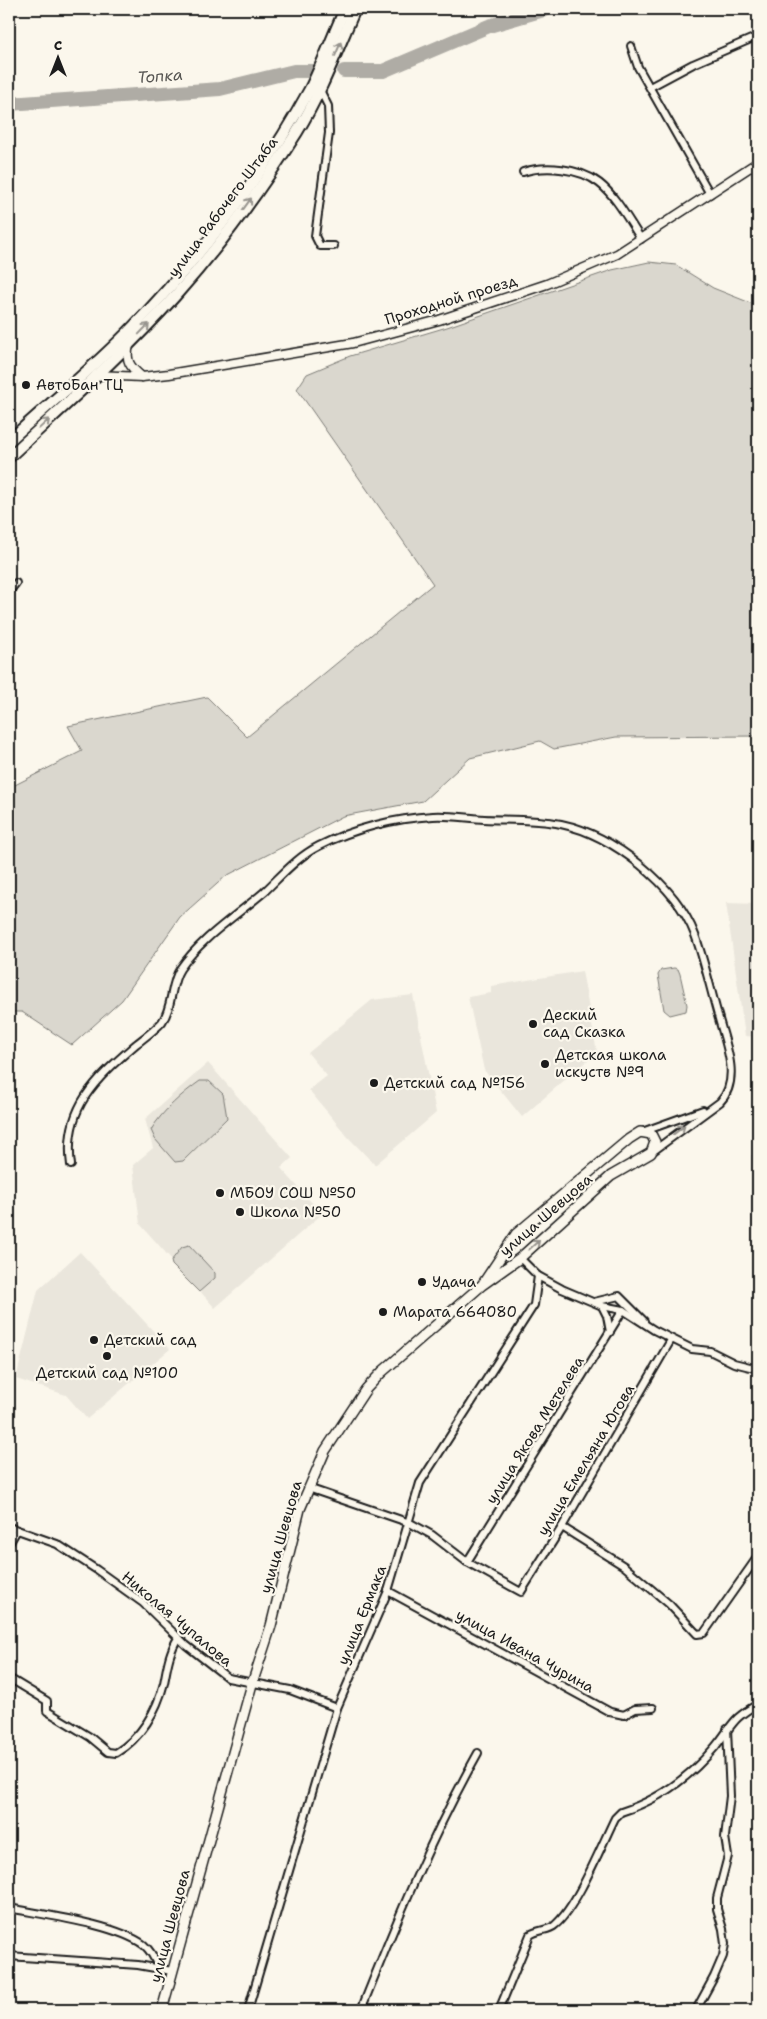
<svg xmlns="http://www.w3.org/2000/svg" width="767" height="2019" font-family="'Shantell Sans',sans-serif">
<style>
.built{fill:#eae6dc}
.green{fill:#dad7ce;stroke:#7b7a75}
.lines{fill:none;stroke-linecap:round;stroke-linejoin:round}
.river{stroke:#afaca5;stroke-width:14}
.minor-casing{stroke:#1c1c1c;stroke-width:10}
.tertiary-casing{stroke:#1c1c1c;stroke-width:11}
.secondary-casing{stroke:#1c1c1c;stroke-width:12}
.primary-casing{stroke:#1c1c1c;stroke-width:14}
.minor{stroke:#fbf7ec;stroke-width:6}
.tertiary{stroke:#fbf7ec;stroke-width:8}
.secondary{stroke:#fbf7ec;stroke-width:9}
.primary{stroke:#fbf7ec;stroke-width:10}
.oneway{stroke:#97948e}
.poi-dot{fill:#1c1c1c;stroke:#fbf7ec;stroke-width:2}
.labels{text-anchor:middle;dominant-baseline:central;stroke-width:4.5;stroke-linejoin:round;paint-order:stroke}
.street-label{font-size:15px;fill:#1c1c1c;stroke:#fbf7ec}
.poi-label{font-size:15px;fill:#1c1c1c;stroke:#fbf7ec;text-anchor:start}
.water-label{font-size:16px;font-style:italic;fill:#575653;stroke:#fbf7ec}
</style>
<rect width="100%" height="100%" fill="#fbf7ec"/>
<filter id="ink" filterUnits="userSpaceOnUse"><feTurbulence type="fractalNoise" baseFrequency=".02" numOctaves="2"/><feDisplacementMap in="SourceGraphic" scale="10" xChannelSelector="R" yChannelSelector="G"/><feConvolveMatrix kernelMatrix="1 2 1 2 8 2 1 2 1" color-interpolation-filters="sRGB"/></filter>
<g filter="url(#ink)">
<g class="built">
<path d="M726,903L758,904V1037L745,1036Z"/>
<path d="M582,971L597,1052L522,1117L484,1070L468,997L491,993V986Z"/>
<path d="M413,995L436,1113L375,1165L348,1137L309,1090L327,1076L308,1053L372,1000Z"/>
<path d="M208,1063L292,1158L281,1168L322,1214L215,1308L140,1224L133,1165L153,1148L145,1119Z"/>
<rect x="751" y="1155" width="7" height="113"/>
<path d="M80,1252L170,1349L87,1419L66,1395L16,1379L38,1290Z"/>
</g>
<g class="green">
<path d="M649,262L676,265L713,288L758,306V736L616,737L554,749L540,741L470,758L423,801L343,816L226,876L180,917L122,1000L72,1045L22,1012H9V788L82,751L68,726L207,697L247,737L433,584L297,389L307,374L350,356L447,327L612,270Z"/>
<path d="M674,968L678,969L680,974L687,1005L686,1011L670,1015L664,1010L658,975L661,970Z"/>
<path d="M200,1081H209L223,1094L227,1118L183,1161L175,1162L155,1139L151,1130C162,1111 183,1093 200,1081Z"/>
<path d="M189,1245L215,1273V1278L199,1292L172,1265L171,1261L182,1247Z"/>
</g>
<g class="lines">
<g class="river">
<path d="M344,71H383L489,26L547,9"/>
<path d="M9,104L220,89L294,71H312"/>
</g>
<g class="minor-casing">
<g id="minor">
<path d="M631,46L638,67L710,194"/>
<path d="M650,87L693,64L758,36"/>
<path d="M320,90L328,106L329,133L315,236L320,246H334"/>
<path d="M523,172C545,165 580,168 599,183C616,196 629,221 641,239"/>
<path d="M9,592L16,583"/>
<path d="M642,1132L703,1110"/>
<path d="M71,1165C63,1108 96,1079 135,1045C144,1038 155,1030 162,1022C173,1007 170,984 180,969C201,938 236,916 264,892C281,876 297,857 319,846C352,829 396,818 433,816C449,815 467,818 484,819C509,820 537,819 561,824C613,835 676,885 695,935C705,962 711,992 719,1019C726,1045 741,1080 720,1102L652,1152"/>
<path d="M538,1276L562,1289L602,1306L623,1310L654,1330L692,1349L710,1351L734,1363L758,1369"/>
<path d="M594,1302L619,1296L644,1321"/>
<path d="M602,1306L607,1316L610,1332"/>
<path d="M308,1488L410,1523L432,1535L467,1562L521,1592L562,1527L671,1340"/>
<path d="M9,1527L57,1544L97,1570L143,1603L186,1645L228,1678L290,1690L337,1708"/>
<path d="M562,1527L624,1566L669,1604L697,1634L704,1633L756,1559"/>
<path d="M9,1544L17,1530"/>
<path d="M467,1562L623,1310"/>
<path d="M388,1591L610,1712L624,1715L635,1709L653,1708"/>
<path d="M9,1678L47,1701V1711L90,1737L108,1752L116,1753C141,1738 157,1711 164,1683C167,1668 169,1652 178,1638"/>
<path d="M9,1908C44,1915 116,1924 144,1945C151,1951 155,1959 158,1967"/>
<path d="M9,1956L138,1965L172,1971"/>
<path d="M248,2010L337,1708L388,1591L420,1483L534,1305L538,1276L520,1258"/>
<path d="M361,2010C396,1922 432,1835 478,1753"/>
<path d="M499,2010L530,1935C538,1929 549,1931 555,1925C577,1907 602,1844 615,1818L621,1812C659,1800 689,1778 715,1747C733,1725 731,1719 758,1704"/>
<path d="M696,2010L714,1977L723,1956L725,1944L723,1929L717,1909V1898L728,1856L725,1837L730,1796L727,1729"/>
</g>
</g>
<g class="tertiary-casing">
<g id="tertiary">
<path d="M129,345C125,361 130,367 142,377"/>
<path d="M96,375L142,377L169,374L353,343L439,320L547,284L617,254L758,162"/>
</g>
</g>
<g class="secondary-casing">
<path id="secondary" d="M162,2010L252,1684L271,1626L300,1509L325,1451L366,1389L382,1372L482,1285L520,1258L611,1176L651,1153L655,1142L651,1134L640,1132L629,1139L516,1234L482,1285"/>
</g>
<g class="primary-casing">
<g id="primary">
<path d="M9,441C50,403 96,366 134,326C202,255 263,175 310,89C323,63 333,35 345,9"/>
<path d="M9,457C65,405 123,354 175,296C220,246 261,189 297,132C321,93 337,50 355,9"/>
</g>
</g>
<use href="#minor" class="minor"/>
<use href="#tertiary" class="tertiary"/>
<use href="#secondary" class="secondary"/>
<use href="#primary" class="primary"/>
</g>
<defs><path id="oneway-shaft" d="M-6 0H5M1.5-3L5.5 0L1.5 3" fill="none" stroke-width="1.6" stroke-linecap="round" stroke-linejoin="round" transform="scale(1.25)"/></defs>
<g class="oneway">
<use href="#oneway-shaft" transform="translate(338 49) rotate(-67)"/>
<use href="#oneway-shaft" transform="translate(247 204) rotate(-54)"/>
<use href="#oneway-shaft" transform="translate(144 329) rotate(-46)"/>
<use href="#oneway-shaft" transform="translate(44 424) rotate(-43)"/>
<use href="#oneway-shaft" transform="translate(679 1130) rotate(-38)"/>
<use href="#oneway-shaft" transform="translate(534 1245) rotate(-42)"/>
</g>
</g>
<g class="poi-dot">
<circle cx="26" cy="385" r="5"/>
<circle cx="533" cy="1024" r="5"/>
<circle cx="545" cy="1064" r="5"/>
<circle cx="374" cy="1083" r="5"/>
<circle cx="220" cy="1193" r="5"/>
<circle cx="240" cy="1212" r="5"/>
<circle cx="422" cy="1282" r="5"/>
<circle cx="383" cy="1312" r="5"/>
<circle cx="94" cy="1340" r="5"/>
<circle cx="107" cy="1356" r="5"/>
</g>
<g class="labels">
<g class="street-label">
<text transform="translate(223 207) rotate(-53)">улица Рабочего Штаба</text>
<text transform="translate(451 300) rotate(-17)">Проходной проезд</text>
<text transform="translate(546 1215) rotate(-41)">улица Шевцова</text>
<text transform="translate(535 1430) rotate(-58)">улица Якова Метелева</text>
<text transform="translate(586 1460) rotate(-59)">улица Емельяна Югова</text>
<text transform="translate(281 1537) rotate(-74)">улица Шевцова</text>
<text transform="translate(362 1615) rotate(-68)">улица Ермака</text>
<text transform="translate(177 1619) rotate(40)">Николая Чупалова</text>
<text transform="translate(525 1651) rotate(29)">улица Ивана Чурина</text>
<text transform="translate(170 1926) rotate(-75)">улица Шевцова</text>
</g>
<g class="poi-label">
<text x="36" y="385">АвтоБан ТЦ</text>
<text x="543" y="1015">Деский<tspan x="543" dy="17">сад Сказка</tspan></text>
<text x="555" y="1055">Детская школа<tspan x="555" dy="17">искуств №9</tspan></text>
<text x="384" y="1083">Детский сад №156</text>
<text x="230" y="1193">МБОУ СОШ №50</text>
<text x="250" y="1212">Школа №50</text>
<text x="432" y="1282">Удача</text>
<text x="393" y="1312">Марата 664080</text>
<text x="104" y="1340">Детский сад</text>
<text x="107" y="1373" text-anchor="middle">Детский сад №100</text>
</g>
<g class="water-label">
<text transform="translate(160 76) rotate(-4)">Топка</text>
</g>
</g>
<rect width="767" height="2019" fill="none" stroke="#fbf7ec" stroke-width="30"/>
<rect x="15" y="15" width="737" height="1989" fill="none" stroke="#1c1c1c" stroke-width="2" filter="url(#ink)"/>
<g transform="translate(58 58)" stroke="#fbf7ec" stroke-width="4" paint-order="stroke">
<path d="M0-4L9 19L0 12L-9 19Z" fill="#1c1c1c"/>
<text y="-8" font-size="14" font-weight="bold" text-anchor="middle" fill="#1c1c1c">С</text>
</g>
</svg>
